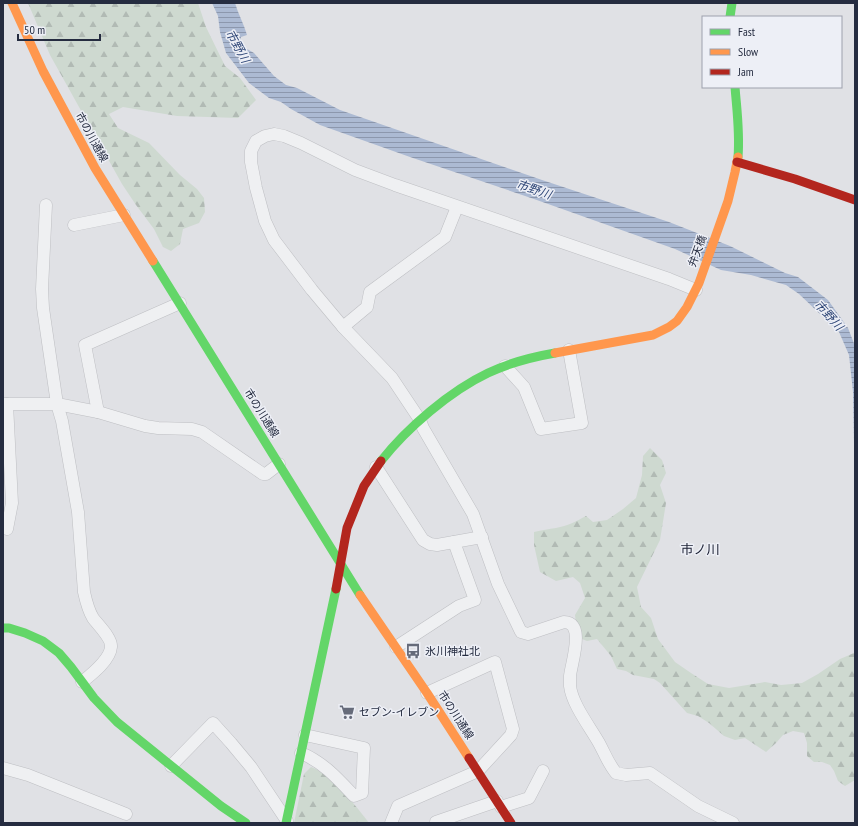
<svg xmlns="http://www.w3.org/2000/svg" width="858" height="826" font-family="'PT Sans Narrow','Noto Sans JP',sans-serif">
<style>
.forest{fill:url(#forest-firs)}
.water{fill:url(#water-rules)}
.lines{fill:none;stroke-linecap:round;stroke-linejoin:round}
.street-casing{stroke:#bebfc3;stroke-width:13}
.street{stroke:#eff0f2;stroke-width:12}
.fast{stroke:#63d668;stroke-width:9}
.slow{stroke:#ff974d;stroke-width:9}
.jam{stroke:#b3261e;stroke-width:9}
.labels{text-anchor:middle;dominant-baseline:central;stroke-width:3;stroke-linejoin:round;paint-order:stroke}
.street-label{font-size:11px;fill:#252c40;stroke:#edeff6}
.poi-label{font-size:11px;fill:#252c40;stroke:#edeff6;text-anchor:start}
.water-label{font-size:12px;font-style:italic;fill:#2d4576;stroke:#edeff6}
.quarter-label{font-size:13px;fill:#181d30;stroke:#edeff6}
</style>
<defs>
<pattern id="forest-firs" width="22" height="20" patternUnits="userSpaceOnUse"><rect width="22" height="20" fill="#ced9d0"/><path d="M5 1l3.5 6h-7zM16 11l3.5 6h-7z" fill="#b1bab4"/></pattern>
<pattern id="water-rules" width="6" height="5" patternUnits="userSpaceOnUse"><rect width="6" height="5" fill="#acbad3"/><path d="M0 2.5h6" fill="none" stroke="#8c97ad"/></pattern>
</defs>
<rect width="100%" height="100%" fill="#e0e1e5"/>
<g class="forest">
<path d="M28,3H198L206,27L225,66L240,78L256,100L238,118L177,116L123,107L109,114L118,128L149,143L180,175L197,189L204,198L205,212L199,223L183,229L180,244L171,251L163,247L154,229L136,205L122,184L50,55Z"/>
<path d="M650,448L662,460L666,473L660,485L666,503L660,540L637,587L641,607L651,618L658,639L675,662L691,673L708,684L729,688L765,682L781,685L802,683L818,674L840,659L854,653L855,654V780L845,786L838,781L834,771L830,765L822,762H814L807,756V743L804,733L793,731L783,735L776,743L766,752L745,738L735,740L724,736L709,723L698,716L687,713L660,683L654,679L633,675L626,671L617,669L611,656L597,639L587,641L582,639L576,624L575,615L585,598L580,583L573,577L556,581L540,572L534,545V532C542,530 549,529 556,528C567,526 577,521 586,516L593,522L607,520L623,509L636,498L642,475L643,456Z"/>
<path d="M311,767C330,773 357,807 369,823H294L304,774Z"/>
</g>
<path class="water" d="M212,3H235C238,14 244,24 247,35L241,37L240,41L242,46L254,53L274,76L286,85L297,88L340,110L542,180L669,222L730,246L785,273L798,277L828,300L848,328L855,346V496L853,392L849,355L839,332L799,294L786,285L751,275L721,270L675,249L534,199L410,157L320,125L291,109L281,102L269,98L249,83L226,53L220,32L218,16Z"/>
<g class="lines">
<g class="street-casing">
<g id="street">
<path d="M46,205L42,289L43,308L57,404L62,421L78,512L84,592C86,601 88,610 93,618C98,625 112,638 111,647C110,660 92,674 82,682"/>
<path d="M74,225L124,215"/>
<path d="M696,290L669,279L395,185L355,170L301,143L284,136L274,134L265,136L256,141L251,151V162L256,188L265,221L274,240L312,290L343,327L392,378L420,420L423,428L473,514L498,584L521,632L528,634L564,622C586,622 571,664 570,676C570,679 570,683 570,686C572,704 590,727 599,743C605,754 608,763 616,773L626,775L650,773L698,806L733,823"/>
<path d="M343,327L367,307L370,292L445,237L457,207"/>
<path d="M505,366L524,387L541,429L582,423L569,350"/>
<path d="M3,404H57L98,412L145,426L158,428L192,429L202,432L263,474H266L279,464"/>
<path d="M98,412L85,345L180,303"/>
<path d="M376,467L423,540L430,544L437,545L482,537"/>
<path d="M3,528L7,529L12,503L7,404"/>
<path d="M396,647L459,606L475,600L454,542"/>
<path d="M301,753C323,762 338,779 354,796L362,793L364,748L305,735"/>
<path d="M171,766L213,723L231,743L251,767L287,821"/>
<path d="M3,768L28,775L126,814"/>
<path d="M501,807L529,798L543,771"/>
<path d="M391,823L398,806L478,771L511,735L513,729L495,662L427,693"/>
<path d="M436,823V822L497,801"/>
</g>
</g>
<use href="#street" class="street"/>
<g class="fast">
<path d="M730,17L732,3"/>
<path d="M735,87C737,112 740,133 738,157"/>
<path d="M153,261L360,595"/>
<path d="M381,461C407,428 450,391 488,373C509,363 532,357 555,353"/>
<path d="M3,628H9L25,633L43,641L59,653L71,667L94,698L117,722L221,806L246,823"/>
<path d="M286,823L336,589"/>
</g>
<g class="slow">
<path d="M12,3L43,71L95,168L153,261"/>
<path d="M555,353L653,335L669,327L677,321L687,307L699,283L728,201L735,172L738,157"/>
<path d="M360,595L427,693L469,758"/>
</g>
<g class="jam">
<path d="M737,162L795,179L855,200"/>
<path d="M336,589L347,528L364,486L381,461"/>
<path d="M469,758L511,823"/>
</g>
</g>
<defs>
<g id="bus-bare" transform="scale(1.2)"><path d="M-5-6H5V4H4V6H2V4H-2V6H-4V4H-5ZM-3.5-4V0h7V-4ZM-3.5 1.2v1.5H-2V1.2ZM2 1.2v1.5H3.5V1.2Z" fill="#666b7a" stroke="#edeff6" stroke-width="2.5" paint-order="stroke"/></g>
<g id="supermarket-bare" transform="scale(1.2)"><path d="M-6-5.5h2.5l.6 2H6L4.5 2H-2.5L-4.4-4H-6ZM-1.5 3.2a1.3 1.3 0 1 0 .1 0ZM3 3.2a1.3 1.3 0 1 0 .1 0Z" fill="#666b7a" stroke="#edeff6" stroke-width="2.5" paint-order="stroke"/></g>
</defs>
<g fill-rule="evenodd">
<use href="#bus-bare" x="413" y="651"/>
<use href="#supermarket-bare" x="347" y="712"/>
</g>
<g class="labels">
<g class="street-label">
<text transform="translate(92 137) rotate(61)">市の川通線</text>
<text transform="translate(697 251) rotate(-70)">弁天橋</text>
<text transform="translate(262 413) rotate(58)">市の川通線</text>
<text transform="translate(456 715) rotate(57)">市の川通線</text>
</g>
<g class="poi-label">
<text x="425" y="651">氷川神社北</text>
<text x="359" y="712">セブン-イレブン</text>
</g>
<g class="water-label">
<text transform="translate(238 46) rotate(61)">市野川</text>
<text transform="translate(534 189) rotate(19)">市野川</text>
<text transform="translate(829 315) rotate(48)">市野川</text>
</g>
<g class="quarter-label">
<text x="700" y="549">市ノ川</text>
</g>
</g>
<rect width="858" height="826" fill="none" stroke="#252c40" stroke-width="8"/>
<rect x="702" y="16" width="140" height="72" fill="#edeff6" stroke="#9da1ad"/>
<rect x="710" y="29" width="20" height="6" fill="#63d668" stroke="#9da1ad"/>
<text x="738" y="36" font-size="12" fill="#252c40">Fast</text>
<rect x="710" y="49" width="20" height="6" fill="#ff974d" stroke="#9da1ad"/>
<text x="738" y="56" font-size="12" fill="#252c40">Slow</text>
<rect x="710" y="69" width="20" height="6" fill="#b3261e" stroke="#9da1ad"/>
<text x="738" y="76" font-size="12" fill="#252c40">Jam</text>
<path d="M18 34v6h82v-6" fill="none" stroke="#252c40" stroke-width="2"/>
<text x="24" y="34" font-size="12" fill="#252c40" stroke="#edeff6" stroke-width="3" paint-order="stroke">50 m</text>
</svg>
